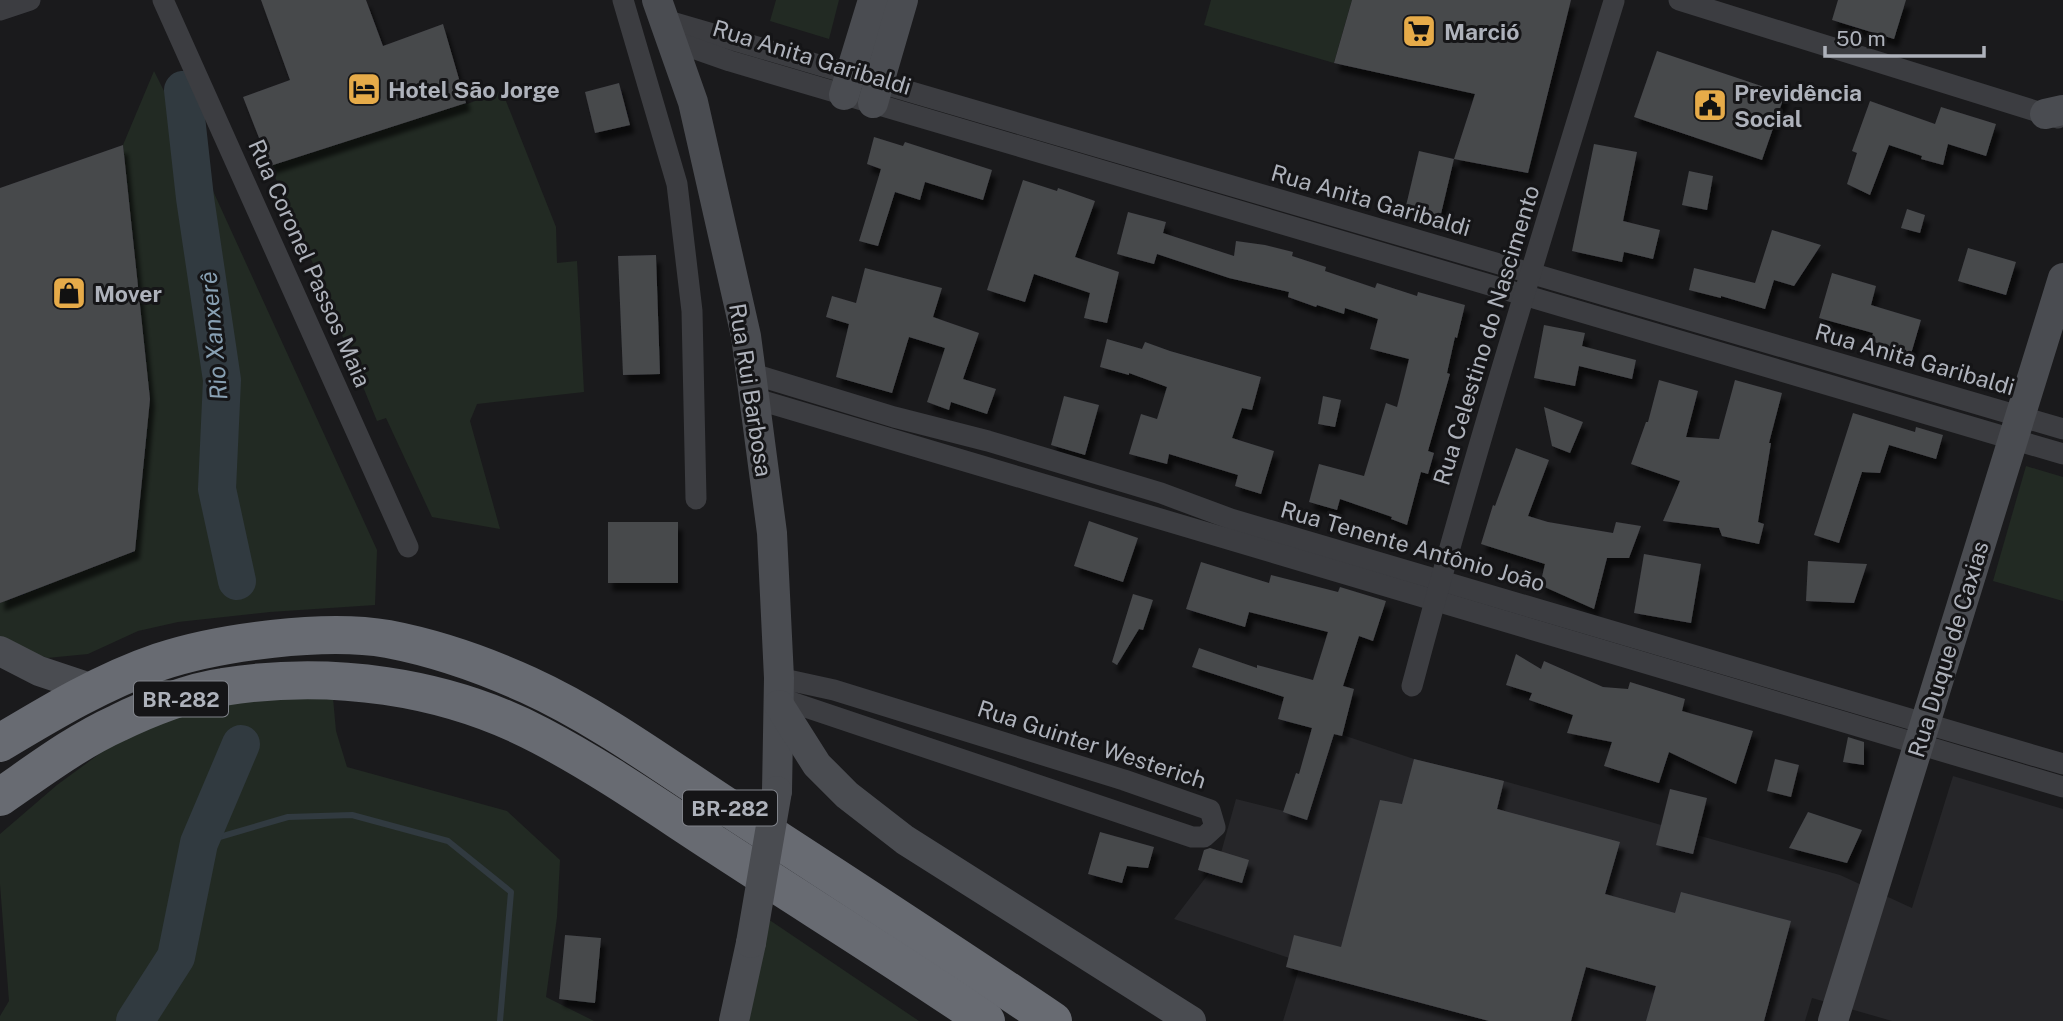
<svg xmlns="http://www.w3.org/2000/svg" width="2063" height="1021" font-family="'Public Sans',sans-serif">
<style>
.built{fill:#262629}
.green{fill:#222a23}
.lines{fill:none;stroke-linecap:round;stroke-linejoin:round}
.stream{stroke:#313a40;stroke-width:6}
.river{stroke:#313a40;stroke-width:38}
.building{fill:#47484c;filter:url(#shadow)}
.street{stroke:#3c3d41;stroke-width:21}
.secondary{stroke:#4a4c51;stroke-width:30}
.highway{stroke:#686b72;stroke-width:38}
.secondary-bridge{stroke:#4a4c51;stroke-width:30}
.labels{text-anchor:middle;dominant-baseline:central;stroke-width:6;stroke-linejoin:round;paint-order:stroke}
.shield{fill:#151517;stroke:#80838a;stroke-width:2}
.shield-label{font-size:21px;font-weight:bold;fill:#aeb2bb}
.poi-label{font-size:23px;font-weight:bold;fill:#aeb2bb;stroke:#151517;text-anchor:start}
.street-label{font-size:23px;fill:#aeb2bb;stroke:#151517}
.water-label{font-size:24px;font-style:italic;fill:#88a0b3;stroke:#151517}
</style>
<defs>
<filter id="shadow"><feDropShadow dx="4.5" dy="8" stdDeviation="2" flood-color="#0009"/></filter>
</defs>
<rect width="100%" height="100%" fill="#1a1a1c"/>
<path class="built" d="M1325,729L1414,759L1504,781L1840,875L1912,908L1953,776L2063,809V1021H1892L1812,998L1805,1021H1283L1301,962L1174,919L1219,860L1236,799L1292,813Z"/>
<g class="green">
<path d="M776,0H839L829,39L770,21Z"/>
<path d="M1211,0H1352L1334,63L1204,25Z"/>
<path d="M154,71L203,169L377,550L375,605L270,612L178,622L138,631L88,654L47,658L0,641V603L135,551L150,399L123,145Z"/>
<path d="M502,91L556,227L557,263L577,261L584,392L477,404L470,421L500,529L432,517L386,418L377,421L298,227L270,166L466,103L467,104Z"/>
<path d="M2026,466L2063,477V601L1993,581Z"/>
<path d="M285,691L333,698L336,731L347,767L507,811L560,860L557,917L546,997L594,1021H0V1016L9,1001L0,884V834L57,785L151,716Z"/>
<path d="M768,919L919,1021H749Z"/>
</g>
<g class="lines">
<path class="stream" d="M199,843L288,817L352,815L448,841L511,892L500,1021"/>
<g class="river">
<path d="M183,90L195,198L222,380L217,489L237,581"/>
<path d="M135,1021L176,957L199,843L241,744"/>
</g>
</g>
<g class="building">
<path d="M261,0H366L383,46L443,24L466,103L270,166L243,97L290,80Z"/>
<path d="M1352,0H1571L1528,173L1454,159L1475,94L1334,63Z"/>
<path d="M1838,0H1906L1894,39L1832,20Z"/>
<path d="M1657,51L1785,94L1762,160L1634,117Z"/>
<path d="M619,83L630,125L595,133L585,92Z"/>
<path d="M1870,101L1935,124L1941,107L1996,124L1986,156L1948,144L1943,165L1921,159L1922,156L1889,145L1870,195L1847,184L1857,153L1852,151Z"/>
<path d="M874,137L903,146L905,142L992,170L983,200L925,182L920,200L895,192L878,246L859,241L881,169L867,164Z"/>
<path d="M1594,144L1637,152L1623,221L1660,230L1653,259L1624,252L1622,262L1572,251Z"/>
<path d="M123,145L150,399L135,551L0,603V188Z"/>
<path d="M1419,151L1454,159L1440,218L1405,210Z"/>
<path d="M1689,171L1713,176L1707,210L1682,205Z"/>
<path d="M1023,180L1057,191L1058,188L1095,201L1075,257L1119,272L1107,323L1084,318L1090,293L1034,274L1025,302L987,290Z"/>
<path d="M1907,209L1925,215L1920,233L1901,228Z"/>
<path d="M1128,212L1166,222L1163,233L1234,256L1236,241L1265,245L1293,252L1292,256L1326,267L1325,271L1375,288L1377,283L1417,296L1418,292L1465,305L1457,338L1455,337L1447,373L1450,374L1428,451L1434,453L1428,474L1421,472L1407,525L1391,519L1392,517L1340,499L1337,510L1309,502L1319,464L1364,476L1386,403L1397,407L1409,359L1370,349L1378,319L1345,308L1344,314L1317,305L1316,307L1288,297L1289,292L1229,278L1157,254L1154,264L1117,254Z"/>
<path d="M1772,230L1821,245L1794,286L1774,280L1765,309L1721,296V298L1689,290L1694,268L1755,283Z"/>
<path d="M1968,248L2016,262L2006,295L1958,281Z"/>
<path d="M656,255L660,374L623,375L618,256Z"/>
<path d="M865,268L942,288L933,317L979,333L963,379L996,389L987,414L951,402L949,410L927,402L945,348L909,337L892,393L836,377L849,324L826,317L832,296L856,303Z"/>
<path d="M1832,273L1876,286L1871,305L1921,320L1911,354L1871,341L1873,333L1819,318Z"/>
<path d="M1544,325L1585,333L1582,346L1636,360L1632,379L1579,366L1575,386L1534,378Z"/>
<path d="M1107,339L1142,349L1145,342L1170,351L1261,377L1252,410L1242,408L1232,438L1274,451L1261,494L1235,486L1238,475L1169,454L1167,464L1129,454L1141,414L1157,419L1167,387L1129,373V375L1100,367Z"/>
<path d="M1659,380L1698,391L1686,437L1719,439L1735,380L1782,393L1769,443H1771L1758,522L1764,524L1759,544L1722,536L1719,528L1663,521L1680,481L1631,464L1646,422H1648Z"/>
<path d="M1064,396L1099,405L1085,455L1051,445Z"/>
<path d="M1323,396L1341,400L1335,427L1318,424Z"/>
<path d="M1544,407L1583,422L1570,453L1552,446Z"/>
<path d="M1853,413L1915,432L1916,427L1943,435L1936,459L1889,445L1880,473L1862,472L1839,543L1814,535Z"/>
<path d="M1516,448L1549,460L1528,516L1548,522L1613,533L1616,522L1641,526L1629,558H1607L1594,609L1540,585L1545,564L1481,544L1493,505L1495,506Z"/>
<path d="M1089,521L1138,538L1123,582L1074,566Z"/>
<rect x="608" y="522" width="70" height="61"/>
<path d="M1644,554L1701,564L1691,623L1634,613Z"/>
<path d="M1808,561L1867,564L1854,603L1806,601Z"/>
<path d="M1201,562L1269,583L1271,575L1338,592L1340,587L1386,601L1373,641L1359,636L1343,686L1354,689L1342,736L1334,734L1307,820L1283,812L1296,773L1299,774L1312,728L1278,719L1284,697L1192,667L1199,648L1257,668V665L1313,680L1328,632L1249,612L1245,627L1186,609Z"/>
<path d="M1133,594L1153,600L1143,630L1139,629L1117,665L1112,662Z"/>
<path d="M1516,654L1541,669L1544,661L1603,687L1628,689L1630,682L1685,699L1682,711L1753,731L1736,784L1669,752L1659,783L1604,766L1612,742L1567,733L1573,715L1529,700L1532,693L1506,685Z"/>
<path d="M1848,737L1864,742V765L1843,762Z"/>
<path d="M1414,759L1504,781L1497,809L1620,842L1605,894L1675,913L1681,892L1791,921L1764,1021H1646L1656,986L1586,967L1571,1021H1489L1286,967L1294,935L1341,947L1380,800L1402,804Z"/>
<path d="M1775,759L1799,765L1791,797L1767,791Z"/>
<path d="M1670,789L1707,798L1693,854L1656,845Z"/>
<path d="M1808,812L1862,830L1847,863L1789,848Z"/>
<path d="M1100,832L1154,847L1148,868L1127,866L1122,883L1088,874Z"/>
<path d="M1210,848L1249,860L1242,883L1198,870L1204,850Z"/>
<path d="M565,935L601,938L595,1003L559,999Z"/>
</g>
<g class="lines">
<g class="street">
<path d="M163,0L408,547"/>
<path d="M623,0L677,184L692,311L696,499"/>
<path d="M1679,0L2058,118"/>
<path d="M0,10L30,0"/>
<path d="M665,20L2063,429"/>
<path d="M673,41L730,61L2063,454"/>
<path d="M750,373L894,417L988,441L1161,493L1231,519L2063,764"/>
<path d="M753,398L2063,787"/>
<path d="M779,678L834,690L1124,780L1210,810L1215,827L1204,837H1192L779,698"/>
<path d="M1412,686C1473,456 1544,229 1614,1"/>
</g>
<g class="secondary">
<path d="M657,0L693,102L746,336L772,533L779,678L777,791"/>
<path d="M844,95L873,0"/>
<path d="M873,103L903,0"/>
<path d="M2045,114L2063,110"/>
<path d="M0,651L39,671L96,690"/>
<path d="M779,705L817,765L847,795L905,840L1191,1021"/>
<path d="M734,1021L751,943"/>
<path d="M1833,1021L2063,278"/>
</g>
<g class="highway">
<path d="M0,743C50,713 103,681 159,662C219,642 325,628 388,639C435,648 484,665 528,685C598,717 662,764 726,806C835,877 945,948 1053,1021"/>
<path d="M0,797C38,771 76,742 118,723C146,709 192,691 223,687C329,670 445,685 541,736C602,768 659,808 716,845C806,904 897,960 986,1021"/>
</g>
<path class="secondary-bridge" d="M751,943L777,791"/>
</g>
<defs>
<g id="supermarket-square" transform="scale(1.75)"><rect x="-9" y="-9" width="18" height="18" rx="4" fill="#e6ab49" stroke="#151517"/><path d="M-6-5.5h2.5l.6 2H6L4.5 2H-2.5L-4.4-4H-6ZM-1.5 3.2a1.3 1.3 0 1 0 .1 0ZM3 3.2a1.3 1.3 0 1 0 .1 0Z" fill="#111"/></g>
<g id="hotel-square" transform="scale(1.75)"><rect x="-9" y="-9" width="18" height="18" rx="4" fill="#e6ab49" stroke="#151517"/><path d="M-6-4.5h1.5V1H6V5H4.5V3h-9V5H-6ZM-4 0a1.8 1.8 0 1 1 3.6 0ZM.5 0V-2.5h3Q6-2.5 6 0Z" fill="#111"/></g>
<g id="civic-square" transform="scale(1.75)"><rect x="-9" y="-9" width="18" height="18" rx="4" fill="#e6ab49" stroke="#151517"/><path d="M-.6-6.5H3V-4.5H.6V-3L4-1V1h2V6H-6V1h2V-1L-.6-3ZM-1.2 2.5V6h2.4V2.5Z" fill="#111"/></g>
<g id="shop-square" transform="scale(1.75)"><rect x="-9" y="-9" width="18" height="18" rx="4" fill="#e6ab49" stroke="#151517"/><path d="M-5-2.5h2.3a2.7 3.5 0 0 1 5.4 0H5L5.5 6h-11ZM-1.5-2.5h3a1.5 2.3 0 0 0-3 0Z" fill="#111"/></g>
</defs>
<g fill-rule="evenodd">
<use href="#supermarket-square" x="1419" y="31"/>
<use href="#hotel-square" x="364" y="89"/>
<use href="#civic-square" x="1710" y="105"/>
<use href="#shop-square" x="69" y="293"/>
</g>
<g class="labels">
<g class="shield">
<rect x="134" y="681.5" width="94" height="35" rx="5"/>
<rect x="683" y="790.5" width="94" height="35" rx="5"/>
</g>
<g class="shield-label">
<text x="181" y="699">BR-282</text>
<text x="730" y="808">BR-282</text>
</g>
<g class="poi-label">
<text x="1444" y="31">Marció</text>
<text x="388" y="89">Hotel São Jorge</text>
<text x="1734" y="92">Previdência<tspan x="1734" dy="26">Social</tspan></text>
<text x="94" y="293">Mover</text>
</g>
<g class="street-label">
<text transform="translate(812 57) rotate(17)">Rua Anita Garibaldi</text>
<text transform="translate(1371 200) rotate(16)">Rua Anita Garibaldi</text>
<text transform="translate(310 263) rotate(66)">Rua Coronel Passos Maia</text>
<text transform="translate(1486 335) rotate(-73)">Rua Celestino do Nascimento</text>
<text transform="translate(1915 359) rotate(16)">Rua Anita Garibaldi</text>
<text transform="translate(751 390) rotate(81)">Rua Rui Barbosa</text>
<text transform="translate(1413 546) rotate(16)">Rua Tenente Antônio João</text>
<text transform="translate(1948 649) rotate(-73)">Rua Duque de Caxias</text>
<text transform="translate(1092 744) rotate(18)">Rua Guinter Westerich</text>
</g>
<g class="water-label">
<text transform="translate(213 336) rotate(-95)">Rio Xanxerê</text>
</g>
</g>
<path d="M1825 46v10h159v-10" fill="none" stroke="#aeb2bb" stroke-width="3.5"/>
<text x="1836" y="46" font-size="21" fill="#aeb2bb" stroke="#151517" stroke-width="5" paint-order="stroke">50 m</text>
</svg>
